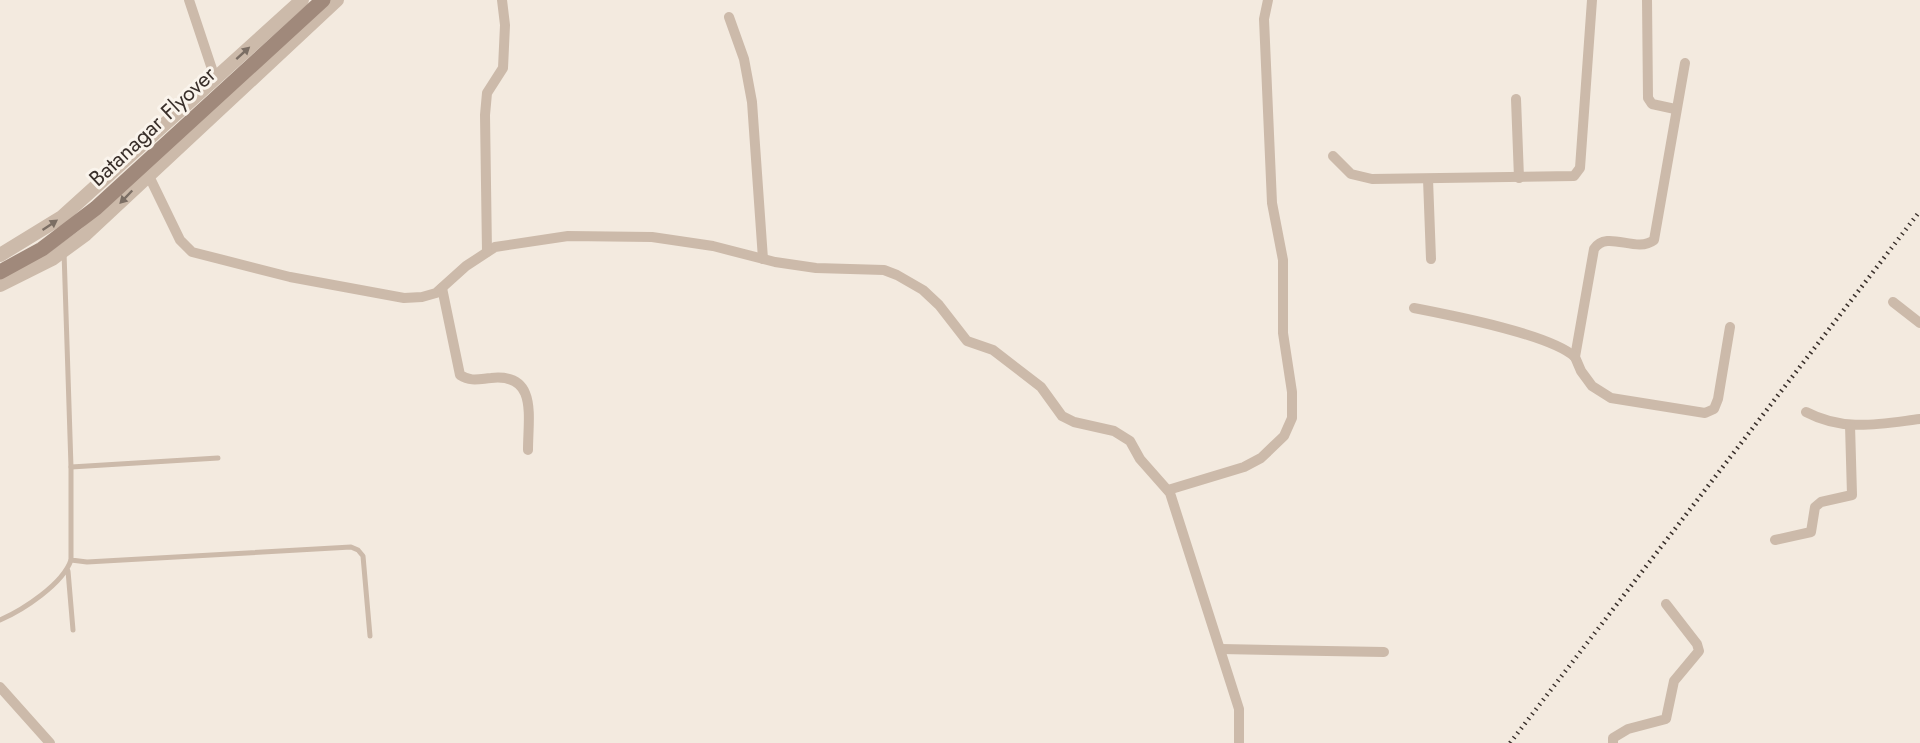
<svg xmlns="http://www.w3.org/2000/svg" width="1920" height="743" font-family="Jost,sans-serif">
<style>
.lines{fill:none;stroke-linecap:round;stroke-linejoin:round}
.service{stroke:#ccbaaa;stroke-width:5}
.minor{stroke:#ccbaaa;stroke-width:10}
.tertiary{stroke:#ccbaaa;stroke-width:14}
.secondary{stroke:#a0897b;stroke-width:15}
.rail{stroke:#392f2a;stroke-width:4.5;stroke-dasharray:1.5 4.5;stroke-linecap:butt}
.oneway{fill:#7b6e64}
.labels{text-anchor:middle;dominant-baseline:central;stroke-width:6;stroke-linejoin:round;paint-order:stroke}
.street-label{font-size:22px;fill:#392f2a;stroke:#faf4ec}
</style>
<rect width="100%" height="100%" fill="#f3eadf"/>
<g class="lines">
<g class="service">
<path d="M64,252L71,467V560L87,562L351,547L358,550L363,556L370,636"/>
<path d="M71,467L218,458"/>
<path d="M68,571L73,630"/>
<path d="M0,620C23,610 63,584 71,560"/>
</g>
<g class="minor">
<path d="M189,0L215,78"/>
<path d="M1647,0L1648,98L1652,104L1675,109"/>
<path d="M729,17L744,59L752,102L763,259"/>
<path d="M1685,63L1654,240C1636,254 1607,229 1594,249L1575,357L1581,371L1592,386L1611,398L1705,413L1714,409L1718,399L1730,327"/>
<path d="M1516,99L1519,178"/>
<path d="M1333,156L1351,174L1372,179L1574,176L1580,168L1592,0"/>
<path d="M148,174L180,240L192,252L290,277L404,298L422,297L436,293L466,266L495,247L568,236L652,237L713,246L775,262L816,268L884,270L897,275L923,290L939,305L967,341L993,350L1041,387L1062,416L1074,422L1114,431L1130,441L1140,459L1170,493L1239,709V743"/>
<path d="M1428,179L1431,259"/>
<path d="M487,252L485,115L487,93L503,68L505,25L502,0"/>
<path d="M442,288L460,375C471,382 479,379 491,378C538,373 528,416 528,450"/>
<path d="M1893,302L1920,323"/>
<path d="M1414,308C1450,315 1550,334 1575,357"/>
<path d="M1806,412C1844,432 1879,424 1920,419"/>
<path d="M1168,490L1244,467L1261,458L1284,436L1292,418V392L1283,333V260L1272,203L1264,19L1268,0"/>
<path d="M1775,540L1811,532L1815,507L1821,502L1852,495L1850,425"/>
<path d="M1221,649L1384,652"/>
<path d="M0,687L50,743"/>
<path d="M1613,743V738L1628,729L1666,719L1674,681L1699,651L1697,644L1666,604"/>
</g>
<g class="tertiary">
<path d="M0,255L62,217L302,0"/>
<path d="M0,285L52,259L86,234L337,0"/>
</g>
<path class="secondary" d="M0,272L42,249L96,208L323,0"/>
<path class="rail" d="M1510,743L1920,211"/>
</g>
<defs><path id="oneway-solid" d="M-6-.8H1V-3.2L6.5 0L1 3.2V.8H-6Z" transform="scale(1.5)"/></defs>
<g class="oneway">
<use href="#oneway-solid" transform="translate(243 53) rotate(-42)"/>
<use href="#oneway-solid" transform="translate(126 197) rotate(134)"/>
<use href="#oneway-solid" transform="translate(50 225) rotate(-34)"/>
</g>
<g class="labels">
<g class="street-label">
<text transform="translate(152 126) rotate(-43)">Batanagar Flyover</text>
</g>
</g>
</svg>
